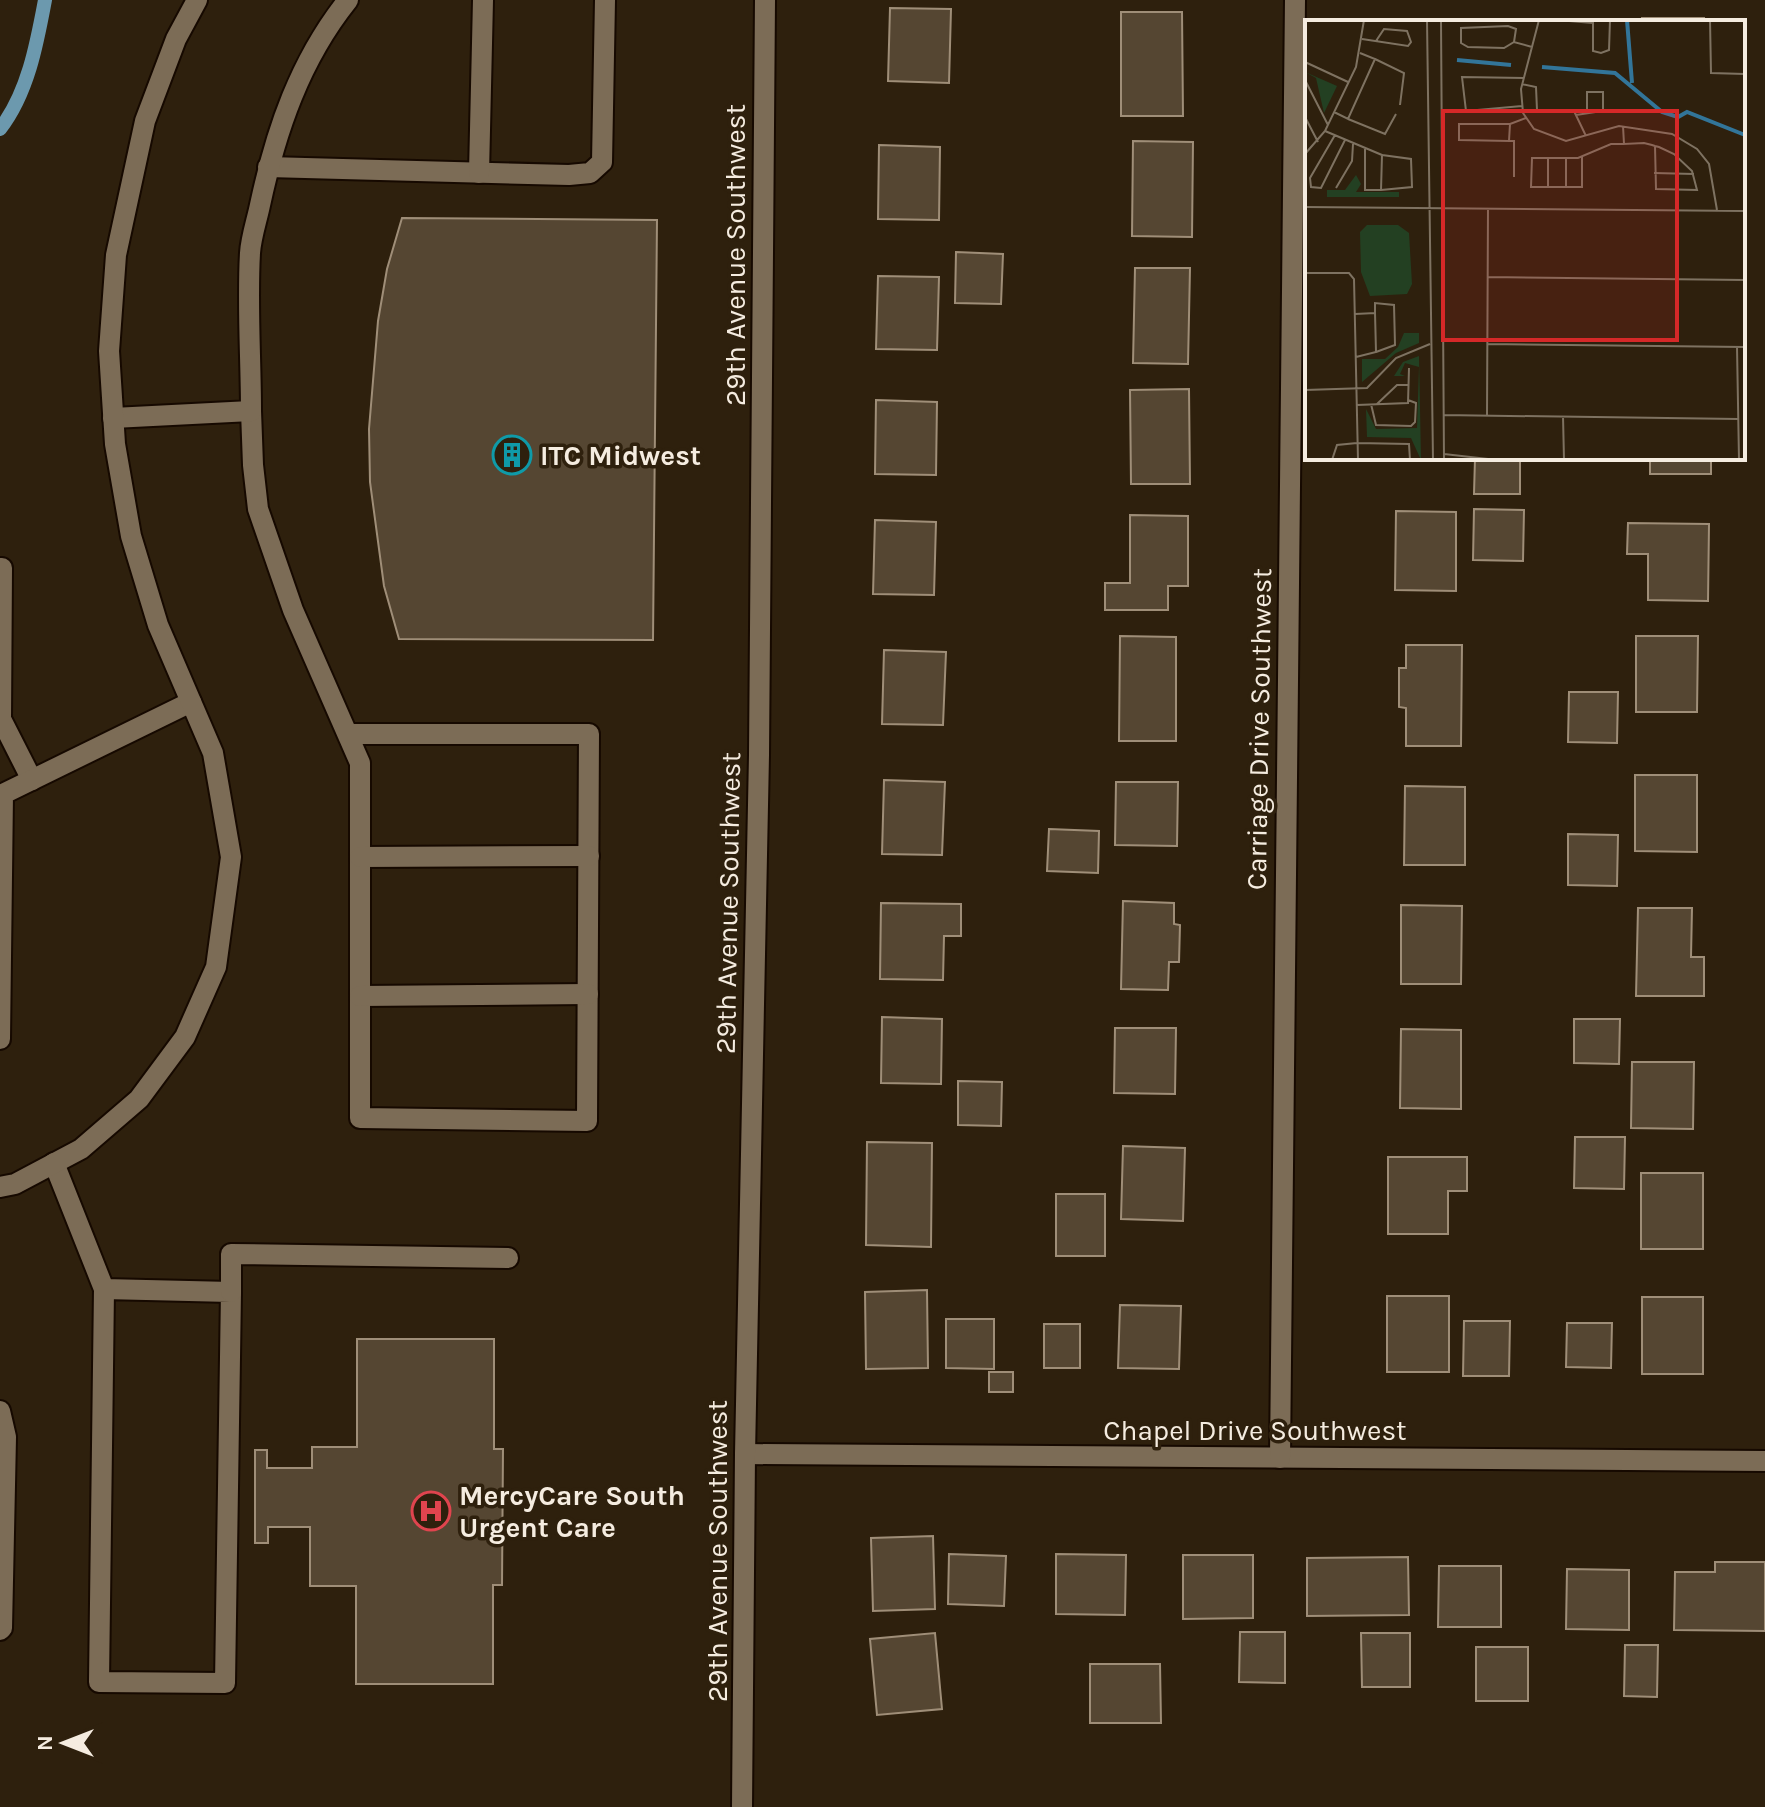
<svg xmlns="http://www.w3.org/2000/svg" width="1765" height="1807" font-family="Karla,sans-serif">
<style>
.lines{fill:none;stroke-linecap:round;stroke-linejoin:round}
.stream{stroke:#6c99ae;stroke-width:14}
.building{fill:#554632;stroke:#9f8e78;stroke-width:2}
.minor-casing{stroke:#160900;stroke-width:24}
.minor{stroke:#7c6c56;stroke-width:20}
.labels{text-anchor:middle;dominant-baseline:central;stroke-width:7;stroke-linejoin:round;paint-order:stroke}
.street-label{font-size:28px;fill:#f5ece0;stroke:#2e200d}
.poi-label{font-size:28px;font-weight:bold;fill:#f5ece0;stroke:#2e200d;text-anchor:start}
.inset-river{fill:none;stroke:#327599;stroke-width:4}
.inset-road{fill:none;stroke:#7e7261;stroke-width:2}
.view{fill:#d62828;fill-opacity:0.15;stroke:#d62828;stroke-width:4}
.inset-edge{fill:none;stroke:#f5ece0;stroke-width:4}
</style>
<rect width="100%" height="100%" fill="#2e200d"/>
<g class="lines">
<path class="stream" d="M0,129C28,93 37,43 45,0"/>
</g>
<g class="building">
<path d="M890,8L951,9L949,83L888,81Z"/>
<path d="M1121,12H1182L1183,116H1121Z"/>
<rect x="1642" y="18" width="62" height="4"/>
<rect x="1412" y="21" width="59" height="1"/>
<path d="M1133,141L1193,142L1192,237L1132,236Z"/>
<path d="M879,145L940,147L939,220L878,219Z"/>
<path d="M402,218L657,220L653,640L399,639L384,586L370,482L369,429L378,321L387,269Z"/>
<path d="M956,252L1003,254L1001,304L955,303Z"/>
<path d="M1135,268H1190L1188,364L1133,363Z"/>
<path d="M878,276L939,277L937,350L876,349Z"/>
<path d="M1189,389L1190,484H1131L1130,390Z"/>
<path d="M876,400L937,402L936,475L875,474Z"/>
<path d="M1475,458H1520V494H1474Z"/>
<rect x="1650" y="458" width="61" height="16"/>
<path d="M1474,509L1524,510L1523,561L1473,560Z"/>
<path d="M1396,511L1456,512V591L1395,590Z"/>
<path d="M1130,515L1188,516V586H1168V610H1105V583H1130Z"/>
<path d="M875,520L936,522L934,595L873,594Z"/>
<path d="M1628,523L1709,524L1708,601L1648,600V554H1627Z"/>
<path d="M1120,636L1176,637V741H1119Z"/>
<path d="M1636,636H1698L1697,712H1636Z"/>
<path d="M1406,645H1462L1461,746H1406V708L1399,707V668H1406Z"/>
<path d="M884,650L946,652L943,725L882,724Z"/>
<path d="M1569,692H1618L1617,743L1568,742Z"/>
<path d="M1635,775H1697V852L1635,851Z"/>
<path d="M884,780L945,782L942,855L882,854Z"/>
<path d="M1116,782H1178L1177,846L1115,845Z"/>
<path d="M1405,786L1465,787V865H1404Z"/>
<path d="M1049,829L1099,831L1098,873L1047,871Z"/>
<path d="M1568,834L1618,835L1617,886L1568,885Z"/>
<path d="M1123,901L1174,903V924L1180,925L1179,962H1169L1168,990L1121,989Z"/>
<path d="M881,903L961,904V936H944L943,980L880,979Z"/>
<path d="M1401,905L1462,906L1461,984H1401Z"/>
<path d="M1638,908H1692L1691,957H1704V996H1636Z"/>
<path d="M882,1017L942,1019L941,1084L881,1083Z"/>
<path d="M1574,1019H1620L1619,1064L1574,1063Z"/>
<path d="M1115,1028H1176L1175,1094L1114,1093Z"/>
<path d="M1401,1029L1461,1030V1109L1400,1108Z"/>
<path d="M1632,1062H1694L1693,1129L1631,1128Z"/>
<path d="M958,1081L1002,1082L1001,1126L958,1125Z"/>
<path d="M1575,1137H1625L1624,1189L1574,1188Z"/>
<path d="M867,1142L932,1143L931,1247L866,1245Z"/>
<path d="M1123,1146L1185,1148L1183,1221L1121,1219Z"/>
<path d="M1388,1157H1467V1191H1448V1234H1388Z"/>
<rect x="1641" y="1173" width="62" height="76"/>
<rect x="1056" y="1194" width="49" height="62"/>
<path d="M927,1290L928,1368L866,1369L865,1292Z"/>
<rect x="1387" y="1296" width="62" height="76"/>
<rect x="1642" y="1297" width="61" height="77"/>
<path d="M1120,1305L1181,1306L1179,1369L1118,1368Z"/>
<path d="M946,1319H994V1369L946,1368Z"/>
<path d="M1464,1321H1510L1509,1376H1463Z"/>
<path d="M1567,1323H1612L1611,1368L1566,1367Z"/>
<rect x="1044" y="1324" width="36" height="44"/>
<path d="M357,1339H494V1449H503L502,1585H493V1684H356V1586H310V1527H268V1543H255V1450H267V1468H312V1447H357Z"/>
<rect x="989" y="1372" width="24" height="20"/>
<path d="M933,1536L935,1609L873,1611L871,1538Z"/>
<path d="M949,1554L1006,1556L1004,1606L948,1604Z"/>
<path d="M1056,1554L1126,1555L1125,1615L1056,1614Z"/>
<path d="M1183,1555H1253V1618L1183,1619Z"/>
<path d="M1408,1557L1409,1615L1307,1616V1558Z"/>
<path d="M1715,1562H1765V1631L1674,1630L1675,1572H1715Z"/>
<path d="M1439,1566H1501V1627H1438Z"/>
<path d="M1567,1569L1629,1570V1630L1566,1629Z"/>
<path d="M1240,1632H1285V1683L1239,1682Z"/>
<path d="M935,1633L942,1709L877,1715L870,1639Z"/>
<path d="M1361,1633H1410V1687H1362Z"/>
<path d="M1625,1645H1658L1657,1697L1624,1696Z"/>
<rect x="1476" y="1647" width="52" height="54"/>
<path d="M1090,1664H1160L1161,1723H1090Z"/>
</g>
<g class="lines">
<g class="minor-casing">
<g id="minor">
<path d="M268,167L569,175L590,173L602,162L605,0"/>
<path d="M479,173L483,0"/>
<path d="M251,411L253,465L258,509L293,610L360,763V1118L587,1121L589,734H348"/>
<path d="M113,418L251,411C251,359 247,305 250,253C251,237 257,220 260,205C276,130 300,60 348,0"/>
<path d="M0,568H2L1,719L32,780"/>
<path d="M360,857L589,856"/>
<path d="M360,996L588,994"/>
<path d="M0,1039L3,794L191,702"/>
<path d="M54,1163L104,1289L231,1292L225,1683L99,1682L104,1289"/>
<path d="M0,1187L15,1184L81,1149L139,1099L185,1037L216,967L231,857L213,753L158,625L131,536L115,444L109,351L116,255L145,121L176,39L197,0"/>
<path d="M231,1292V1254L508,1258"/>
<path d="M0,1411L6,1437L2,1628L0,1630"/>
<path d="M745,1454L1765,1461"/>
<path d="M1280,1458L1295,0"/>
<path d="M742,1807L745,1454L759,755L765,0"/>
</g>
</g>
<use href="#minor" class="minor"/>
</g>
<defs>
<g id="building-ring" transform="scale(2)"><circle r="9.5" fill="#2e200d" stroke="#0f9aa8" stroke-width="1.5"/><path d="M-4-6H4V6H1V3H-1V6H-4ZM-2.5-4.3h1.7v1.8h-1.7ZM.8-4.3h1.7v1.8H.8ZM-2.5-1h1.7V.8h-1.7ZM.8-1h1.7V.8H.8Z" fill="#0f9aa8"/></g>
<g id="hospital-ring" transform="scale(2)"><circle r="9.5" fill="#2e200d" stroke="#e0444e" stroke-width="1.5"/><path d="M-5-5h3v3.5h4V-5h3V5h-3V1.5h-4V5h-3Z" fill="#e0444e"/></g>
</defs>
<g fill-rule="evenodd">
<use href="#building-ring" x="512" y="455"/>
<use href="#hospital-ring" x="431" y="1511"/>
</g>
<g class="labels">
<g class="street-label">
<text transform="translate(735 255) rotate(-90)">29th Avenue Southwest</text>
<text transform="translate(1259 729) rotate(-89)">Carriage Drive Southwest</text>
<text transform="translate(728 903) rotate(-89)">29th Avenue Southwest</text>
<text x="1255" y="1430">Chapel Drive Southwest</text>
<text transform="translate(717 1551) rotate(-90)">29th Avenue Southwest</text>
</g>
<g class="poi-label">
<text x="540" y="455">ITC Midwest</text>
<text x="459" y="1495">MercyCare South<tspan x="459" dy="32">Urgent Care</tspan></text>
</g>
</g>
<g transform="translate(1305 20)">
<rect width="440" height="440" fill="#2e200d"/>
<path d="M0,52L32,66L19,93L11,58ZM51,155L56,164L51,172H94V177H22V170H40ZM62,205H93L104,213L107,264L102,274L65,276L56,252L55,212ZM99,313H114V323L91,333L57,362V339H80L93,327ZM114,336L116,440L106,418L62,417L61,389L71,409L112,408L114,347L100,343L95,354L100,356H89L98,342Z" fill="#234022"/>
<path class="inset-river" d="M322,0L327,63M152,40L206,45M237,47L310,53L357,92L373,97L382,92L440,115"/>
<path class="inset-road" d="M122,0L128,440M136,0L139,440M234,0L216,69L218,93L229,109L261,121L314,106L367,114L392,129L404,144L412,190M252,0L288,3M288,0V31L296,33L304,30L305,0M405,0L406,53L440,54M57,19L103,26L106,22L102,11L79,9L71,21M209,22L211,9L203,6L156,8V23L163,27L199,28L209,22L227,27M70,39L99,53L95,85M0,42L43,62M0,60L23,105M217,64L231,67L232,90L269,91L281,116M217,86L161,91L157,57L219,58M29,92L43,99L70,39L55,33M271,95L298,91V72H282V91M0,97L13,122M43,99L80,114L91,94M205,104H154V120L204,121L205,104L221,98M318,106L319,124L339,123L347,125L350,126L354,127L369,134L387,151L392,170L351,169L350,126M20,111L77,135L76,170H60V129M30,115L5,158L6,167L16,168L40,120M204,121H209V157M0,134L20,111L51,47L59,0M277,136V167H226L227,138H273L306,124H319M243,138V167M261,138V167M349,153L389,154M31,168L47,141L48,124M76,170L107,167L106,139L77,135M0,187L440,191M0,253H44L49,259L53,440M183,257L440,260M70,293V283L89,285L90,325L71,332M50,294L70,293L71,332L51,337M182,324L440,327M432,327L434,440M0,370L62,368L91,338L125,324M66,384L71,405L106,406L110,402L111,383L103,380M72,384L92,365H103M52,385L103,383L104,348M138,395L433,399M182,395L183,188M258,396L259,440M139,434L192,440M27,440L32,425L52,423L104,424L105,440M78,440L105,439"/>
<path class="view" d="M138,91H372V320H138Z"/>
<rect width="440" height="440" class="inset-edge"/>
</g>
<g transform="translate(64 1743) rotate(270)" stroke="#2e200d" stroke-width="6" paint-order="stroke">
<path d="M0-6L14 30L0 20L-14 30Z" fill="#f5ece0"/>
<text y="-12" font-size="22" font-weight="bold" text-anchor="middle" fill="#f5ece0">N</text>
</g>
</svg>
